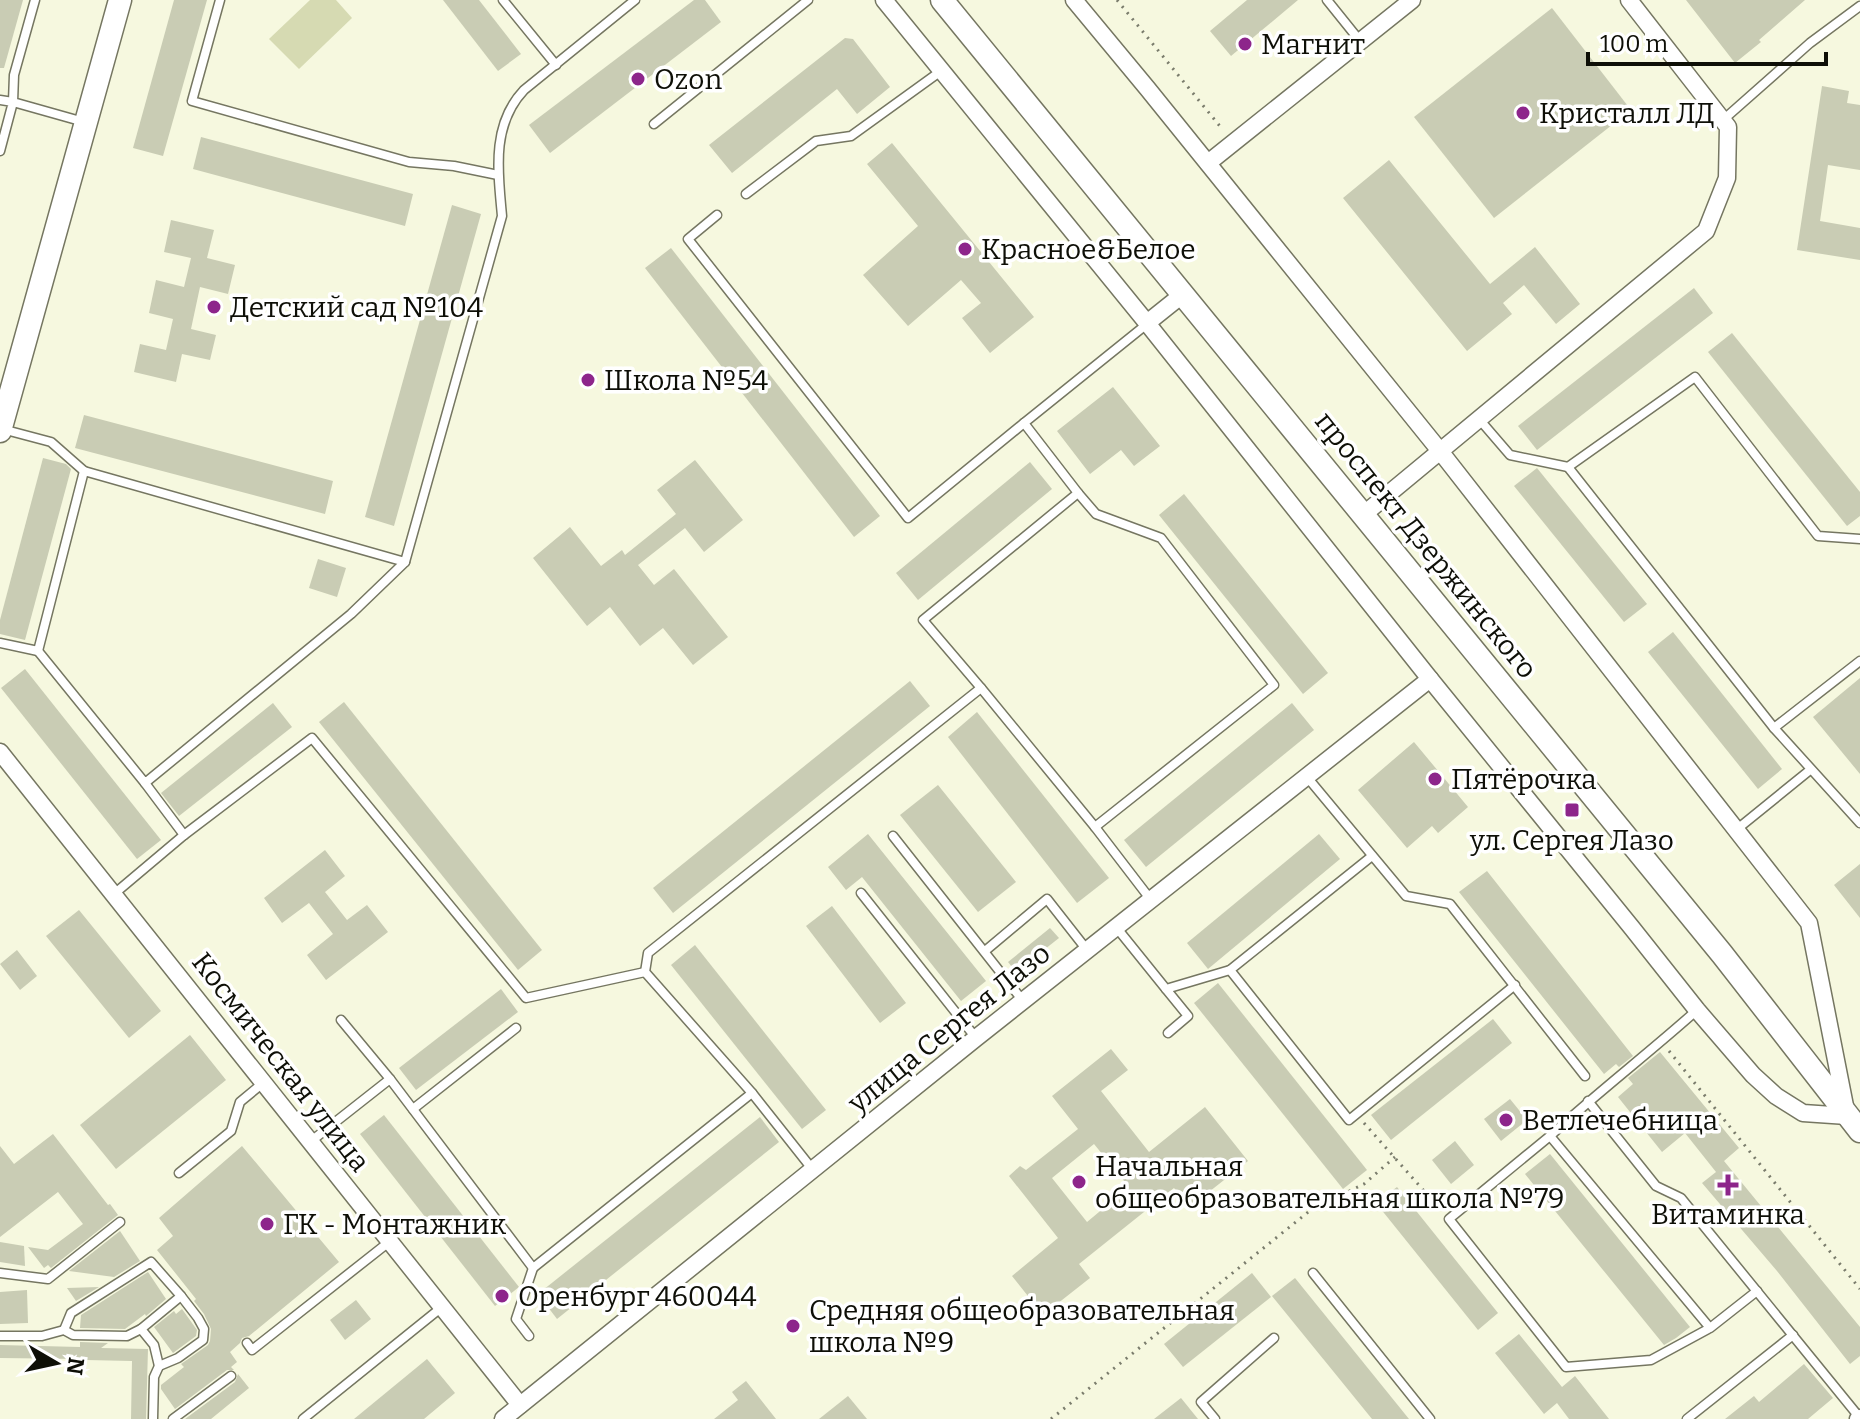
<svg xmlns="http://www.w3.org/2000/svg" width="1860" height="1419" font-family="Bitter,serif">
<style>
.green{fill:#d6dab2}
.building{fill:#c9ccb4;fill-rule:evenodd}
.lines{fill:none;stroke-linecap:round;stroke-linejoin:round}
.service-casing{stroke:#757661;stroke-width:11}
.minor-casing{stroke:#757661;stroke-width:19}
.secondary-casing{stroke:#757661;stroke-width:25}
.path{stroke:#7a7c6c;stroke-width:3;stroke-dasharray:2 6;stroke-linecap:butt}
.service{stroke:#fff;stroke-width:8}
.minor{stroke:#fff;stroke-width:16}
.secondary{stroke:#fff;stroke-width:22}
.poi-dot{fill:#8d258b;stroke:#fff;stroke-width:3}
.labels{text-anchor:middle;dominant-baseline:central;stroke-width:7;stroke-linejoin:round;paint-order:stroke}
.poi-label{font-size:28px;fill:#0e0f07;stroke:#fff;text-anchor:start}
.street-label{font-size:28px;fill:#0e0f07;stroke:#fff}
</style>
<rect width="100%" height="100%" fill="#f6f8df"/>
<path class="green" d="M310,0H336L352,18L299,69L269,39Z"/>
<g class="building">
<path d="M0,0H23L4,68H0Z"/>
<path d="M174,0H207L163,156L133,148Z"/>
<path d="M443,0H479L521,54L498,71Z"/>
<path d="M694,0H705L721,22L550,153L529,125Z"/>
<path d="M1247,0H1298L1231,56L1210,31Z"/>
<path d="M1686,0H1805L1759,40L1761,42L1735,63Z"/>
<path d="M1552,8L1631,110L1494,218L1414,117Z"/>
<path d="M845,38L853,39L890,87L857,114L837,89L732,173L709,145Z"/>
<path d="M1822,86L1849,91L1847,103L1860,105V170L1828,165L1820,221L1860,228V260L1797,250Z"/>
<path d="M201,137L413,194L405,226L193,169Z"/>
<path d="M892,143L1034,317L990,353L962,318L981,303L961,280L908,326L863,275L918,226L867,164Z"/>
<path d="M1389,160L1490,284L1535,247L1580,304L1556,324L1524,285L1503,303L1512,314L1467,351L1343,198Z"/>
<path d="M452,205L481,214L394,526L365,517Z"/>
<path d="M171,220L214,230L207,258L235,265L228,294L200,287L191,329L216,335L210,360L182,354L176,382L134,372L140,344L166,350L173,319L149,313L156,280L184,287L191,258L164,252Z"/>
<path d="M671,248L880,516L854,537L645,268Z"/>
<path d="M1694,288L1713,313L1537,450L1518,426Z"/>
<path d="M1732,333L1860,492V516L1847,526L1708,352Z"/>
<path d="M1113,387L1160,446L1134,466L1121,450L1090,474L1057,431Z"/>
<path d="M84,415L333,481L325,514L75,448Z"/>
<path d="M43,458L66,464L71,469L25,640L0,634V620Z"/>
<path d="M695,460L743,520L704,552L685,528L638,565L654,585L674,569L728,637L693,665L663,628L640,646L610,607L587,626L533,558L570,527L601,566L622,550L625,555L676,514L657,490Z"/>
<path d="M1030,462L1052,489L918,600L896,573Z"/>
<path d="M1537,468L1647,604L1624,622L1514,486Z"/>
<path d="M1184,494L1328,673L1303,694L1159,515Z"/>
<path d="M318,559L346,568L337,597L309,588Z"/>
<path d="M1673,632L1782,769L1758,789L1648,652Z"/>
<path d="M25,669L161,840L137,859L1,688Z"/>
<path d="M1860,678V774L1813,717Z"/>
<path d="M910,681L930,706L673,913L653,888Z"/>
<path d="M344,702L542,950L518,970L319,722Z"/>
<path d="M273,703L292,727L179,816L161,793Z"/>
<path d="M1292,703L1314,730L1146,867L1124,840Z"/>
<path d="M977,712L1109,878L1077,903L948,737Z"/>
<path d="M1414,742L1468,807L1438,833L1432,826L1407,848L1358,790Z"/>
<path d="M938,785L1016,882L978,912L900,815Z"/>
<path d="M868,834L986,981L961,1001L862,877L846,890L828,867Z"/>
<path d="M1319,834L1340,859L1208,969L1187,943Z"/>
<path d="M325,850L345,876L325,892L347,920L367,905L388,932L326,980L307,955L333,934L309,903L282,923L264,898Z"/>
<path d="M1860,864V918L1834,885Z"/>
<path d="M1487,871L1633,1056L1619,1067L1616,1064L1604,1074L1459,892Z"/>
<path d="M832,906L906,1003L880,1023L806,926Z"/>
<path d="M79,910L161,1011L129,1038L46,936Z"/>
<path d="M1050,928L1059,938L1016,972L1008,962Z"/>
<path d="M695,945L826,1110L802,1129L671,965Z"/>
<path d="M17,950L37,976L20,990L0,964Z"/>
<path d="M1218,983L1367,1170L1343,1189L1194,1003Z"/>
<path d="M501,989L518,1012L416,1090L399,1068Z"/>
<path d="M1493,1019L1512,1043L1391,1140L1371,1115Z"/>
<path d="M190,1035L226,1080L116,1169L80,1125Z"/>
<path d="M1111,1049L1128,1070L1101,1091L1149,1152L1205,1107L1248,1161L1190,1207L1174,1188L1079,1264L1090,1278L1043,1315L1012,1276L1058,1238L1009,1176L1020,1166L1026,1170L1078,1129L1052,1096ZM1094,1144L1129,1187L1087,1222L1052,1178Z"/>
<path d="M1660,1052L1739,1148L1724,1161L1860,1327V1356L1850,1364L1777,1271L1702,1183L1716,1172L1685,1133L1662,1152L1618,1097L1633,1084L1628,1078Z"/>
<path d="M1510,1099L1527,1120L1501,1141L1484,1119Z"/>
<path d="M384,1115L519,1287L495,1306L360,1134Z"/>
<path d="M760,1117L779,1142L557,1319L538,1294Z"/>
<path d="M53,1134L108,1205L110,1204L118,1215L51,1268L48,1265L44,1268L28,1247L48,1250L83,1224L58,1192L0,1237V1146L14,1164Z"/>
<path d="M1455,1141L1474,1165L1451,1184L1432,1160Z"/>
<path d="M242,1146L339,1262L249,1336L242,1338L240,1343L230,1352L237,1362L231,1367L234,1370H227L175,1409L161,1389V1385L184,1367L181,1364L208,1345L210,1341L211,1329L204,1314L194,1301L196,1299L157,1250L173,1236L159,1218Z"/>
<path d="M1550,1154L1690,1327L1676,1338L1664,1345L1525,1174Z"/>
<path d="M1397,1187L1498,1313L1478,1330L1376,1203Z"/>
<path d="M120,1231L140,1261L114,1277L69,1271Z"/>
<path d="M0,1242L24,1246L25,1266L0,1262Z"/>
<path d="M148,1272L166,1299L146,1316L145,1314L125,1329L80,1328L81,1315Z"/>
<path d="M1252,1273L1271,1297L1183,1367L1164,1344Z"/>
<path d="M1295,1278L1409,1419H1372L1272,1296Z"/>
<path d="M99,1287L76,1301L67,1288Z"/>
<path d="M27,1290L28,1323L0,1324V1292Z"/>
<path d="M356,1300L371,1319L345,1340L330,1320Z"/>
<path d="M182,1309L197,1330L196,1336L173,1353L154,1327L174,1311L176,1314Z"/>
<path d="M1519,1334L1562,1387L1575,1376L1609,1419H1569L1557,1403L1544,1414L1495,1353Z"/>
<path d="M80,1342L108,1343L101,1348L148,1349L146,1419H131L132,1361L86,1360L79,1365V1359L0,1358V1345L80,1347Z"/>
<path d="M427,1359L455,1393L424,1419H354Z"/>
<path d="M1804,1364L1833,1398L1808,1419H1725L1754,1396L1759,1402Z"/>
<path d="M238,1374L249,1388L211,1419H185L235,1382Z"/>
<path d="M746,1381L776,1419H714L738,1400L732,1392Z"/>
<path d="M848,1396L867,1419H819Z"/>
<path d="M1181,1398L1198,1419H1154Z"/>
</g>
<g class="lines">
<g class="service-casing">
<g id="service">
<path d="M35,0L14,75L13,102L84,122"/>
<path d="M220,0L192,101L409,162L454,166L498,175"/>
<path d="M503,0L556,65"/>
<path d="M1327,0L1360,41"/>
<path d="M0,100L13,102L0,151"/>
<path d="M1723,120L1810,43L1860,6"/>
<path d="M654,124L808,0"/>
<path d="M746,194L816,141L851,136L941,71"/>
<path d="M717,215L688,239L908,518L1024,423"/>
<path d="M1479,419L1510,455L1568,467L1695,377L1818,536L1860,539"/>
<path d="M2,429L51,442L84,471"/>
<path d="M1568,467L1774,728L1860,661"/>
<path d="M1078,493L1096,514L1161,538L1274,685L1095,827"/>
<path d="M0,643L38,651L84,471L405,562"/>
<path d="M38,651L145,783L351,614L405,562L502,216C498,172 491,125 524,90L635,0"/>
<path d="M981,688L923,620L1078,493L1024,423L1147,324"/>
<path d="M1774,728L1860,823"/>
<path d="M1307,777L1406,896L1450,904L1585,1076"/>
<path d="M145,783L184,835"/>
<path d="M1736,830L1810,770"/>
<path d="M893,836L1023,1001"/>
<path d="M1372,856L1230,970L1349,1120L1515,985"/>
<path d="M861,893L976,1038"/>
<path d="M114,894L184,835L312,738L526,998L645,972"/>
<path d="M1116,927L1166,989L1230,970"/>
<path d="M985,951L1047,899L1087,950"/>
<path d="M1166,989L1188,1016L1168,1033"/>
<path d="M341,1020L390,1079"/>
<path d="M1588,1101L1656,1186L1681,1198L1860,1418"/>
<path d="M413,1109L516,1028"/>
<path d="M1550,1136C1598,1092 1649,1053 1697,1010"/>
<path d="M310,1142L390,1079L533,1268L752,1093"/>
<path d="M813,1170L752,1093L645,972L648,953L981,688L1095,827L1151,900"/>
<path d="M179,1173L231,1131L240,1102L263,1083"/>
<path d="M0,1273L48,1279L120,1222"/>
<path d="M1313,1273L1430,1419"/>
<path d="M1710,1328L1651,1360L1566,1367L1449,1219L1550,1136L1710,1328L1757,1291"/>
<path d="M141,1329L154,1345L159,1366L154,1377L153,1419"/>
<path d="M64,1330L71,1313L151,1262L181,1296L198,1318L204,1329L203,1340L178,1358L159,1366"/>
<path d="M0,1336H42L64,1330L73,1335L127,1336L141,1329L181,1296"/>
<path d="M529,1336L516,1319L533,1268"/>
<path d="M247,1343L252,1350L389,1242"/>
<path d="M173,1419L231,1376"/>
<path d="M303,1419L442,1307"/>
<path d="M1215,1419L1201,1402L1274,1338"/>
<path d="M1687,1419L1793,1335"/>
</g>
</g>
<g class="minor-casing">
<g id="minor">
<path d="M884,0L1147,323L1430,679L1632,928L1697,1010L1753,1075L1776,1096L1803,1113L1847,1116L1809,923L1440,451L1147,88L1074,0"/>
<path d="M1208,163L1412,0"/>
<path d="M1147,323L1182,295"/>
<path d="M1363,515L1706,231L1727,178L1728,127L1629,0"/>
<path d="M0,752L520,1405"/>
<path d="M503,1419L976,1038L1430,679"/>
<path d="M1858,1419L1860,1418"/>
</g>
</g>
<g class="secondary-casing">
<g id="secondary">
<path d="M942,0L1722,954L1860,1131"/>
<path d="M0,431L120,0"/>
</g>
</g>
<g class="path">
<path d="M1117,0L1223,130"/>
<path d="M1669,1051L1860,1289"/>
<path d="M1364,1123L1441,1210"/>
<path d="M1051,1419L1312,1209L1364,1184L1395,1157"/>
</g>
<use href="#service" class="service"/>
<use href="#minor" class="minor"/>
<use href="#secondary" class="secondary"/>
</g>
<g class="poi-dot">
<circle cx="1245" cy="44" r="8"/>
<circle cx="638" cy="79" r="8"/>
<circle cx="1523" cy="113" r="8"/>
<circle cx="965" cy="249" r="8"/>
<circle cx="214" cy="307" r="8"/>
<circle cx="588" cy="380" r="8"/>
<circle cx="1435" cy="779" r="8"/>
<rect x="1564" y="802" width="16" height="16" rx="4"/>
<circle cx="1506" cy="1120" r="8"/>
<circle cx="1079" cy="1182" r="8"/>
<path d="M1724 1173h8v8h8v8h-8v8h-8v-8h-8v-8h8z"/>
<circle cx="267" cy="1224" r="8"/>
<circle cx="502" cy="1296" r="8"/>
<circle cx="793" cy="1326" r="8"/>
</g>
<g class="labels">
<g class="poi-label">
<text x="1261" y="44">Магнит</text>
<text x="654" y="79">Ozon</text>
<text x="1539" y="113">Кристалл ЛД</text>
<text x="981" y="249">Красное&amp;Белое</text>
<text x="230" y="307">Детский сад №104</text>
<text x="604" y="380">Школа №54</text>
<text x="1451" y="779">Пятёрочка</text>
<text x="1572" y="840" text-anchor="middle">ул. Сергея Лазо</text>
<text x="1522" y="1120">Ветлечебница</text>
<text x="1095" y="1166">Начальная<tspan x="1095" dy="32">общеобразовательная школа №79</tspan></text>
<text x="1728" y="1214" text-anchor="middle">Витаминка</text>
<text x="283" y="1224">ГК - Монтажник</text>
<text x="518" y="1296">Оренбург 460044</text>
<text x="809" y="1310">Средняя общеобразовательная<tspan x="809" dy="32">школа №9</tspan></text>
</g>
<g class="street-label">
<text transform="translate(1426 545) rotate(51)">проспект Дзержинского</text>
<text transform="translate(949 1028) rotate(-39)">улица Сергея Лазо</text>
<text transform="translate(281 1062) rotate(52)">Космическая улица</text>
</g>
</g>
<g transform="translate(56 1363) rotate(99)" stroke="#ffffff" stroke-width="6" paint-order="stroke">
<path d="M0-6L14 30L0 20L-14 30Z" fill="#0e0f07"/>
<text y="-12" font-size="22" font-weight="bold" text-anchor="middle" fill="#0e0f07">N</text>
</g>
<path d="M1588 52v12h238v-12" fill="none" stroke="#0e0f07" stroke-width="4"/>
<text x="1600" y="52" font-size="24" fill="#0e0f07" stroke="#ffffff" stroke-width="6" paint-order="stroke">100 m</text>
</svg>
